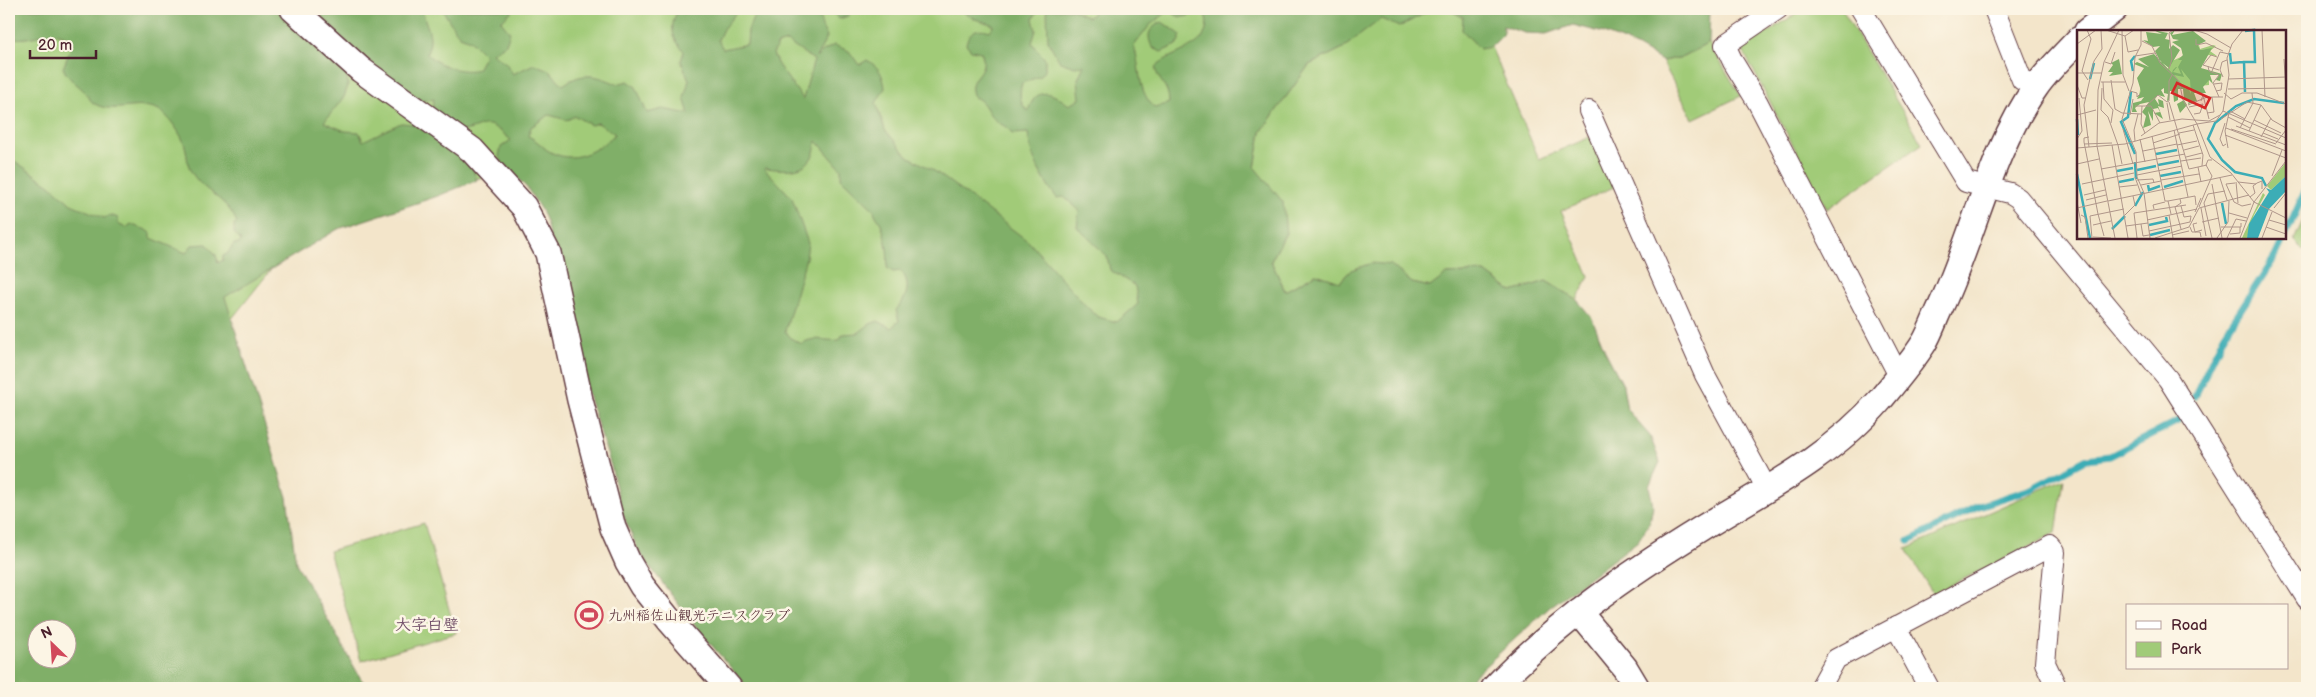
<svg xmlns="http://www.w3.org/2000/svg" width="2316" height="697" font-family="'Balsamiq Sans','Klee One',sans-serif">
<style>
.green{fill:#a1cb78;stroke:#767552}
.forest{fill:#80af68;stroke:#65674a;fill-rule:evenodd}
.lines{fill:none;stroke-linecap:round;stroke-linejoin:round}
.stream{stroke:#3cadb6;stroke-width:7}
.minor-casing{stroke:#633d43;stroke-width:22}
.tertiary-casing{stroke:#633d43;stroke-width:28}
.minor{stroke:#fff;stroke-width:20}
.tertiary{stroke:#fff;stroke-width:25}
.labels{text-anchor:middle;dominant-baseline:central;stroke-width:5;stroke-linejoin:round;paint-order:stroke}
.poi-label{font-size:14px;fill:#4a1f2b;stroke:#fcf5e5;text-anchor:start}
.quarter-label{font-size:16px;font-weight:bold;fill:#73516a;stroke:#fcf5e5}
.inset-river{fill:none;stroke:#3cadb6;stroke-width:2.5}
.inset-road{fill:none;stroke:#af968a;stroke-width:1}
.view{fill:#d62828;fill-opacity:0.15;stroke:#d62828;stroke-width:2.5}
.inset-edge{fill:none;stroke:#4a1f2b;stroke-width:2.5}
</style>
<rect width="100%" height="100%" fill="#fcf5e5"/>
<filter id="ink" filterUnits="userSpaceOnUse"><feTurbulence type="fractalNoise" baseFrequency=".02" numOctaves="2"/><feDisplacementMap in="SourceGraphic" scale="10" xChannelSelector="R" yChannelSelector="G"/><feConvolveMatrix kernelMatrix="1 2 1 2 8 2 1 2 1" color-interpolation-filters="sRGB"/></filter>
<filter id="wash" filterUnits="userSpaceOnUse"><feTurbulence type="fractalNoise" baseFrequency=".0096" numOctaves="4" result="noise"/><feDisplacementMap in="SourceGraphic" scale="20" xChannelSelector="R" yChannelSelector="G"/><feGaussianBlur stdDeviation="1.12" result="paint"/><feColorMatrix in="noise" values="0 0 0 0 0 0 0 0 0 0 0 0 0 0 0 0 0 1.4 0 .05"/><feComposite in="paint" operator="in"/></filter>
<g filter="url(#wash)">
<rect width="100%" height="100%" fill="#f3e5ca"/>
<g class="green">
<path d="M9,9H1261L1129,348L758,383L532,172L427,184L305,227L203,355L9,266Z"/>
<path d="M1433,9C1466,9 1467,23 1479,48L1491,47L1539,159L1593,136L1616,186L1561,211L1589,276L1577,300L1546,281L1512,292L1485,272L1447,274L1431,287L1412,283L1391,265L1351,270L1340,282L1316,274L1285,291L1271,261L1286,233L1255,168L1261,132L1309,65L1343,48L1381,18L1399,26Z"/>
<path d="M1803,9H1842L1922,144L1827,209L1742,49Z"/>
<path d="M1709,43L1741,96L1693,119L1662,61L1683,57Z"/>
<path d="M2307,212V253L2294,240Z"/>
<path d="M2064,479L2056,533L1933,594L1906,549Z"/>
<path d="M424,523L456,633L361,661L329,551Z"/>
</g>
<g class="forest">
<path d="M9,9H275L324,44L346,67L348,86L344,97L324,122L345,131L359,132L363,141L401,123L413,124L460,152L472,167L477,180L438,196L338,229L225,297L287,497L296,563L361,679L370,688H9V157L51,186L71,204L104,218L110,215L118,218V224L126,228L131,224C138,228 145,228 151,233V238L186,253L192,245L207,244L216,255L218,263L223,260V256L227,254L234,244H239L241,241L234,233V224L237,223C228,198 204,193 192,173C186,164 188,153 184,143C181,134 168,115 159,110C140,100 113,115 95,104C89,101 88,94 83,90C74,81 69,80 63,68L71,48V40C53,24 31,44 9,37ZM38,630H68V660H38Z"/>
<path d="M300,9H422C425,26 435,34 427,53C435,65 463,74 477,69L485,55L470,40L460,36L455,30L442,9H514L501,21L510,32L506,44L492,53L506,63L513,74L534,64L549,70L563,85C583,71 596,75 617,84L628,81L636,87L647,113L663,109L689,114L684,98L689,80L681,61L684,51C671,38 669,24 679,9H739L723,29L718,40L723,49L747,44L748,30L757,9H818L822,27L827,37L816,58L823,51L834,45L849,51L859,65L867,60C879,67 883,74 885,88L876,103L885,130L908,156L936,172L970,197L1029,242L1086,306L1098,317L1117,322L1138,304L1135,286L1110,270L1107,256L1077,227L1079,210L1064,197L1057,198C1042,178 1030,158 1028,133L1012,134C1008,126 1002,126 995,120C986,112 986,101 974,97C964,75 991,75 981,52L971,50L966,44C969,30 978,27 990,31L994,25L975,19L958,9H1039L1033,19L1036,30L1032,43L1045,59V71L1041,76L1022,83C1019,94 1019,103 1028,111C1036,86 1051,91 1069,105L1080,99L1078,79L1084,65L1075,67L1060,62L1048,41L1047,9H1072L1088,17L1092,15L1093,9H1433L1399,27L1381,19L1343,48L1309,65L1261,132L1255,168L1283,202L1286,233L1271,261L1285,291L1316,274L1340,282L1351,270L1372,263L1391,265L1412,283L1430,287L1447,274L1485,272L1512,292L1546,281L1577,300L1592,318L1605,351L1623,385L1627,410L1650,436L1660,462L1649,486L1653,505L1650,522L1638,541L1550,607L1461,688H748L691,621L639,552L622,513L611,466L581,373L546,222L541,210L527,188L502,162L499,156L501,147L511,140C482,115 489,127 459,132L432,109L434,99L422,101ZM1170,10C1182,23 1186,14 1201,14L1206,17C1213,49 1172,50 1155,67C1158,83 1169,84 1169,103L1155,108C1137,92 1141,68 1134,46L1150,25ZM787,42L814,60L803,99L778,65L773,54L777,45ZM549,115L567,120L575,116L591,125L598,123L615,134C596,152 572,166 547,150C541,145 535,139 528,136L531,127ZM817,141L841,169V178L874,210C875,217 879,219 881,224C886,238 889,254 887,268L893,272L901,271C912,284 907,298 896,310L899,321L891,328L878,321L870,324L858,333L843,334L839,340C827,342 812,335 802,344L792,339L785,331L806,258L808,243L792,198L764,168C780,169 803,174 812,157C815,152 815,146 817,141Z"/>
<path d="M829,9H851L848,16L839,19Z"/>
<path d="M1447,9H1710L1709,43L1683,57L1662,61L1636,46L1604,33L1573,25L1546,34L1525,33L1503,26V35L1491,47L1480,49L1462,30L1463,17Z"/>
<path d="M1162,22L1181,35L1177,45L1161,52L1152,47C1146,34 1149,28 1162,22Z"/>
</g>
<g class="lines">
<g class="stream">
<path d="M2285,236L2307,187"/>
<path d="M2195,396L2224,335L2275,257L2284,238"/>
<path d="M1909,541L1976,507L2031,489L2087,459L2110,456L2182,419"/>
</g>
</g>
</g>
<g filter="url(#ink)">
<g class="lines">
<g class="minor-casing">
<g id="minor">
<path d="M1778,9L1725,45L1733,62L1758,103L1899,376"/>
<path d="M1861,9L1966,182L2010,193L2018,198L2168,379L2307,599"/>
<path d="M1994,9L2022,80L2036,86"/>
<path d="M1589,111L1705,375L1767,489"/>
<path d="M1896,627L1929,688"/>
<path d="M1820,688L1836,659L2050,546L2055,552L2045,663L2057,688"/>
</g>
</g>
<g class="tertiary-casing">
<g id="tertiary">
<path d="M293,9L361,70L472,150L524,207L548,253L580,400L613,528L628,562L642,586L670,621L729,688"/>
<path d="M2087,31L2115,9"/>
<path d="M1579,612L1625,668L1637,688"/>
<path d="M1494,688C1554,625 1628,574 1701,529C1763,491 1832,456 1880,400C1895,382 1912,362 1924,343C1931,331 1935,318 1941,306C1974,236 1991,150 2036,87C2048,70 2064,55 2078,40"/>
</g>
</g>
<use href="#minor" class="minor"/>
<use href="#tertiary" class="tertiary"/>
</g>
</g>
<defs>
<g id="stadium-ring" transform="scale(1.4375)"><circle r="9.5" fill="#fcf5e5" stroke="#d1495b" stroke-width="1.5"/><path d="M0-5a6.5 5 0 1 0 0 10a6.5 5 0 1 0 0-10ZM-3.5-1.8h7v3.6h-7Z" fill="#d1495b"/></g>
</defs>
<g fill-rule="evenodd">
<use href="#stadium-ring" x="589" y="615"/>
</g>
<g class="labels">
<g class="poi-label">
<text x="608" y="615">九州稲佐山観光テニスクラブ</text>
</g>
<g class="quarter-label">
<text x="427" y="625">大字白壁</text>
</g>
</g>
<g transform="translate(2077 30)">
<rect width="209" height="209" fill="#f3e5ca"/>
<path d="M112,13L122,19L121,15H122L123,19L136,15L139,16L133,21L140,26L130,25L133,19L122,20L126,28L114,41L132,44V55L122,56L114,65L108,63V59H100L93,51L74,67L68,64L62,67L65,45L73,37V27L76,25L90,40L95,31L106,26L105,21ZM209,132V146L194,160L190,156ZM186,163L188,165L177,185L170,208H165Z" fill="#a1cb78"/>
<path d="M76,0L91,3L88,9L93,10L92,19L96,15L103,20L92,38L83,31L78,21L83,16L76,17L66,10L71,11L69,2L85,4ZM98,0L95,5L116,1L129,11L121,15L123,20L135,18L124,38L145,44L143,51L139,50L142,45H133L136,54L132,50L126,57L129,63H117L120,71L111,74L112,71L107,70L110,75L103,83L100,74L107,70L106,59H101V70L97,72L96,61H93L92,70L90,71L91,64L87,63V58L84,60L88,67L81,65L78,69L82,75L81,69L86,71L87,78L81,76L86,89L77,83L83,82L81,78L76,79V91L71,81L74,95L66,98L69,86L65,82L72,72L63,74L58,78L60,82H55L56,73L64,71L67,67L60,69L64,61L60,48L67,38L57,34L60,32L72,37L61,29L77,24L95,43L96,40L99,37H100L96,42L104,44L101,37L105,30H101L106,25L104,18L95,12L102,10L96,9L93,3ZM104,39L113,50L114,64L110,56L109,59L97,45L107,47ZM42,29L45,44L32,46L36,42H31L36,35L34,33Z" fill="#80af68" fill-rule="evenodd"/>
<path d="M209,146V161L192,179L181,208H170L172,194L192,162L189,158L194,160Z" fill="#3cadb6"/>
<path class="inset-river" d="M168,1L177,0L178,32H167L168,62M153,23L154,33L166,32M56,41L54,31L58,26M13,49L17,33M54,61L51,87L44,92L58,124M0,89L1,105M79,124L100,120M58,132L59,149M81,135L102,131M60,140L79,136M40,141L56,138M0,144L13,208M83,146L104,142M42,152L57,149M71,155L72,160L83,156M189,156L185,148L158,142L145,130L131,109L138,93L159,76L177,69L207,73M87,157L106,151M145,173L149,194M58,176L66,162M72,195L90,191L89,187M35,199L48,186M73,205L93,200"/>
<path class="inset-road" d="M10,0L14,9L5,41L11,50M29,0L48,6L57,0M45,0L46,45L52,61M64,0V15L58,27L56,53L45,89L59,122L60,147L67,163L73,208M117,0L130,4L154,18M166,0L155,14L150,28L152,45L146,81L209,108M185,0L188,67M48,6L51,22L61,20M119,9V15L129,13L146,21M65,11L75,16L83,33L102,51L106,70L120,94L139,91L146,81M0,14L19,0M58,26L78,23M207,29L209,60M28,32L34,34L38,22M126,35L134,25L140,27M126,35L142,40M131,36L132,41L142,45L136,53L142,67M92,39L95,29L92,3L96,0M135,41L143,22L152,24M0,43H25M146,47L143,40L145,32L150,30M151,49L209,47M34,50L38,79L45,83L64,84M24,52H48M26,52L27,69L36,80L34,93M137,54L145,53L144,60L139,61M0,55L5,68H9M25,58L24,80L31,87L41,115M151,59L209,58M53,61L60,63V67L63,64M147,63L154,69L165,63H180L209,74M124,71L126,65L132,89M92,72L112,139L130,135M90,73L93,90M111,75L130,67H146M58,76H74L83,93M65,76L64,94L68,103M69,76L81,65L90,72L92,71V51L95,45M112,77L126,74L123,83L117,84M153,81L168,89M130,83L137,82L135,67M0,85L19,80M53,85L56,69M151,87L173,98M144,89L170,72L184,75L195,90L209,98M177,90L204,103M148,93L143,109L146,116L149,114M116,95L126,125L125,136M159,96L209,115M149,98L209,121M163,98L176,73L175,63M46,99L56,134M154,99L199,114M97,100L111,167M172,101L184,75M102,103L117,100M186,103L201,109M148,105L209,128M64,106L82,93L105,89L132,91L143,85M75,106L88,171H91L94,184M12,107L7,108V112L21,184M184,107L194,88M0,109L5,101L2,68M63,109L68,132M58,111L57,100L61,84M76,113L103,104M199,113L209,100M7,114L35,113M35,115L51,208M41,115L45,134M100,115L120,111M20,116L21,60L27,32L42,0M20,116L38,208M12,117L7,75L17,31L25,19L24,0M0,118L48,114L120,94L133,127L154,143L177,172L209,131M151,118L148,101L152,83M107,120L122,116M66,121L100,114M109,127L125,123M104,131L124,128M0,134L22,129M121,137L124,152M24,139L108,124M60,145L105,136M195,146L205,120M58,147L64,164M143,148L150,170M60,150L76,149L77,153M84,150L122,144M159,152L161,173M161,152L179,154M158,153L149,154L157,172L165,176L174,174M5,154L57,143M135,154L145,208M64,155L84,151M42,157L60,155M7,165L28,160M173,167L178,163L176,156L180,153L185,151V159M103,169L104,173L98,177L104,199M9,170L29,165M31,171L155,145M91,171L118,166L119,175M0,172L4,193M104,176L107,187L114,186M122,177L135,146L129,135L131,130H135M0,178L30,171M124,178L129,206M197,178L209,163M77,179L76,175L88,172M118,182L124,168M152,183L170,188M21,184L27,206M4,185L8,187L11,208M48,185L58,175L56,166M92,185L96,208M13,186L47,179M13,186L15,208M70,190L120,179M192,190L209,195M125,192L142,188M120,193L116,194L118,202L125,200M64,194L66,206L72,205M16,195L34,191M49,196L71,193M113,197L115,202H123L124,207M144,197H164V193M189,197L209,204M72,201L113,192L114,186M153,204L163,203V197M95,205L112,201M16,207L34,208M60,208L57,183L109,175M78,208L112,197L122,178L172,165M135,208L127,173L131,164L148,161M140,208L151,192L152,171M150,208L159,189L169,191M163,208L177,172L209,188M185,208L195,182"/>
<path class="view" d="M100,53L133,68L128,78L95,63Z"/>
<rect width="209" height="209" class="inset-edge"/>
</g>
<rect width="2316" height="697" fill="none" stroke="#fcf5e5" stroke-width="30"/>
<rect x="2126" y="604" width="162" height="65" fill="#fcf5e5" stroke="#b59f9b"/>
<rect x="2136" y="621" width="25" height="8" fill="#ffffff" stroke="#b59f9b"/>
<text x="2171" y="630" font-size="15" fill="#4a1f2b">Road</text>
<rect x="2136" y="642" width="25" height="15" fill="#a1cb78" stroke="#b59f9b"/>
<text x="2171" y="654" font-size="15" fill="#4a1f2b">Park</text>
<g transform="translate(52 644) rotate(335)"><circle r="24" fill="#fcf5e5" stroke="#b59f9b"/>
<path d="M0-4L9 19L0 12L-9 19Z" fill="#d1495b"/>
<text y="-8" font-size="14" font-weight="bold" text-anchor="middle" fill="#4a1f2b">N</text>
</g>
<path d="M30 50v8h66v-8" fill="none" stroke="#4a1f2b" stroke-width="2.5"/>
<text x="38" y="50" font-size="15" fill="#4a1f2b" stroke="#fcf5e5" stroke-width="4" paint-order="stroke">20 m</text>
</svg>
